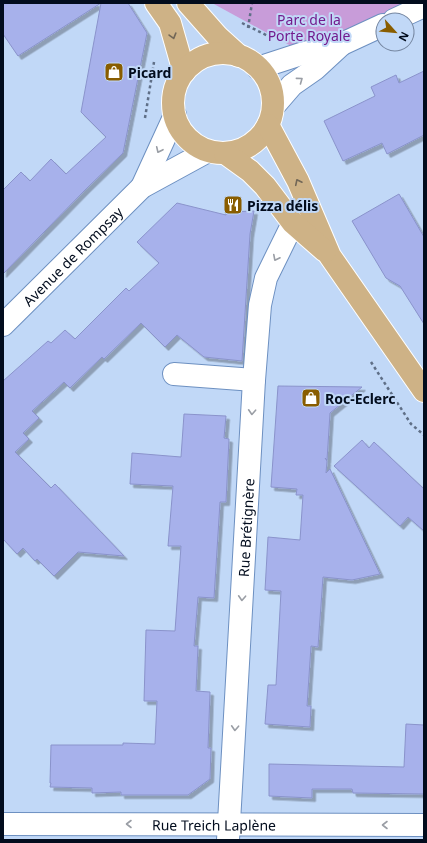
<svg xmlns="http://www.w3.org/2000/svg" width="427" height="843" font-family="'Noto Sans',sans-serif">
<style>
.green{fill:#c89cd9}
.building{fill:#a7b1eb;stroke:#8a93cb;filter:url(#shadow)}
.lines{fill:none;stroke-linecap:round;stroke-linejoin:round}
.minor-casing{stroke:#6d90c1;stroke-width:24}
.major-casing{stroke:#fff;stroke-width:24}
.path{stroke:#5f6f87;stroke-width:2.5;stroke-dasharray:3 3;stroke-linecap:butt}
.minor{stroke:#fff;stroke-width:22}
.major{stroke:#ceb286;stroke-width:22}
.oneway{stroke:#726757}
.oneway2{stroke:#9a9ea5}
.labels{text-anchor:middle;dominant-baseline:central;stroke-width:4;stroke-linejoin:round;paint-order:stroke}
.park-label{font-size:14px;fill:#731b8d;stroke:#c1d8f7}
.poi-label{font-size:14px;font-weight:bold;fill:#020c1d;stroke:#c1d8f7;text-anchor:start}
.street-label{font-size:14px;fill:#020c1d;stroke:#c1d8f7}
</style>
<defs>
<filter id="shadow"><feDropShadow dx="3.5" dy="3.5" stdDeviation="0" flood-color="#0004"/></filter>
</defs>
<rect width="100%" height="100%" fill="#c1d8f7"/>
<path class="green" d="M212,3H424L304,53Z"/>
<g class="building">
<path d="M3,3H101L18,56L3,34Z"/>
<path d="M101,3H128L147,33L123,153L85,190L3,274V190L21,172L30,181L51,159L66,174L106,137L81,112Z"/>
<path d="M424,71V135L387,154L382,143L343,161L324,121L375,96L371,87L396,75L399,83Z"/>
<path d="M399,194L424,237V324L400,286L386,278L352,221Z"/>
<path d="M177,203L226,215V212L254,211L250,234L242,361L204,357L177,335L165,347L141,323L104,359L102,357L70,388L64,382L32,411L39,418L23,433L29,439L15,452L51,488L55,484L124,556L78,552L54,576L37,559L35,561L23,548L17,554L3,539V381L48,341L51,343L65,330L75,339L126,288L129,291L159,263L137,242Z"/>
<path d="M278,386L362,387L330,413L327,460L325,458L327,461L326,473L330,469L380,574L352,580L323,577L318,647L311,646L307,706H311L310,727L265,724L268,685H276L281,591L265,590L268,537L300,540L303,495H296L297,489L271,487Z"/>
<path d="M184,414L226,416L224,438L229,439L226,502H220L214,598L198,597L194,646H198L196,691L210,692L208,748H211L210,779L188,795H121V792L92,793V788L50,787L51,783H50L51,745H123V743L155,744L157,701H144L146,630L175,631L181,546H168L173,486L130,484L132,453L181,457Z"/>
<path d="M362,440L369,448L374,442L424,489V531L408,517L400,526L334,466Z"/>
<path d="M406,724L424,725V794L353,793L352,789H312V798L269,796V764L404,767Z"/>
</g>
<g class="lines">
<g class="minor-casing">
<g id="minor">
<path d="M394,20L424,6"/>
<path d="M258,68L304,53L342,44L383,25"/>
<path d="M273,107L292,85L315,69L341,45"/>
<path d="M142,187L175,115"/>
<path id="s1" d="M3,325L142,187L208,151"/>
<path d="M174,374L254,380"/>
<path id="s2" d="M3,824L424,825"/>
<path id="s3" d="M228,840L254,380L260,305L266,278L293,223"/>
</g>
</g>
<g class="major-casing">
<g id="major">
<path d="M156,3L170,23L184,72"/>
<path d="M188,3L218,37L239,56"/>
<circle cx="223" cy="103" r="50"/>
<path d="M268,125L298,181L330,256L424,391"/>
<path d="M225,153L250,171L265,186L293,223L325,251"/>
</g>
</g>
<g class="path">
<path d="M242,23L270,37"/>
<path d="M248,28L252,3"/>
<path d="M145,118L154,62"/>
<path d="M371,362L411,424L424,435"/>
</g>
<use href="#minor" class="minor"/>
<use href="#major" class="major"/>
</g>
<defs><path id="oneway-chevron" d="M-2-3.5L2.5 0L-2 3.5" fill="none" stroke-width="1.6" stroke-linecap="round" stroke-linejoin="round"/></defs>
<g class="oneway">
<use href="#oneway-chevron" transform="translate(173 36) rotate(74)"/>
<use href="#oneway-chevron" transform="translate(298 182) rotate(-116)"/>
</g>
<g class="oneway2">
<use href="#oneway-chevron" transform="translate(300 80) rotate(-36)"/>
<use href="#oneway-chevron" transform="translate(159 150) rotate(115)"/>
<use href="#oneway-chevron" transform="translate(276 258) rotate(117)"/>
<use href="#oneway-chevron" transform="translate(252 412) rotate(93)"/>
<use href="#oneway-chevron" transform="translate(242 598) rotate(93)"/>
<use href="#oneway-chevron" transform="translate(235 728) rotate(93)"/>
<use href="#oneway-chevron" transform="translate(129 824) rotate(-180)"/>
<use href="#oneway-chevron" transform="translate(385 825) rotate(-180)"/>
</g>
<defs>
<g id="shop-square" transform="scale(1)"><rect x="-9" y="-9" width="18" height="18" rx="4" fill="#895d00" stroke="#c1d8f7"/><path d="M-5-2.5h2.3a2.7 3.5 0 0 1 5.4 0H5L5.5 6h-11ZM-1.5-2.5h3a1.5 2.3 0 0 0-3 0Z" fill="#fff"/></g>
<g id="restaurant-square" transform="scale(1)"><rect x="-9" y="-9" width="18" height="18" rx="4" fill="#895d00" stroke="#c1d8f7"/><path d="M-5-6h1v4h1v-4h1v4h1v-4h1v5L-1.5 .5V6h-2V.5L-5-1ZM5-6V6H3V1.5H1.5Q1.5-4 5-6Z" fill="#fff"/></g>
</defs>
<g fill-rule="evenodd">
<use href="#shop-square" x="114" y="72"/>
<use href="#restaurant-square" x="233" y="205"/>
<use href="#shop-square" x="311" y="398"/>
</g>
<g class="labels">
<g class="park-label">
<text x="309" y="19">Parc de la<tspan x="309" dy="16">Porte Royale</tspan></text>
</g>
<g class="poi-label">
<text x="128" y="72">Picard</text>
<text x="247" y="205">Pizza délis</text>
<text x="325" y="398">Roc-Eclerc</text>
</g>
<g class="street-label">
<text stroke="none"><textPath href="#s1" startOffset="98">Avenue de Rompsay</textPath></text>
<text stroke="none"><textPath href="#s3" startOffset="313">Rue Brétignère</textPath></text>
<text stroke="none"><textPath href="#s2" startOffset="211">Rue Treich Laplène</textPath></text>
</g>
</g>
<rect width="427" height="843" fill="none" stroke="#020c1d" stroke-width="8"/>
<g transform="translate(395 32) rotate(117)"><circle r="19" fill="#c1d8f7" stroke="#7586a0"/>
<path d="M0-3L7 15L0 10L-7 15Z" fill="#895d00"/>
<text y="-6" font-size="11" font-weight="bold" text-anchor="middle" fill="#020c1d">N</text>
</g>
</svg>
